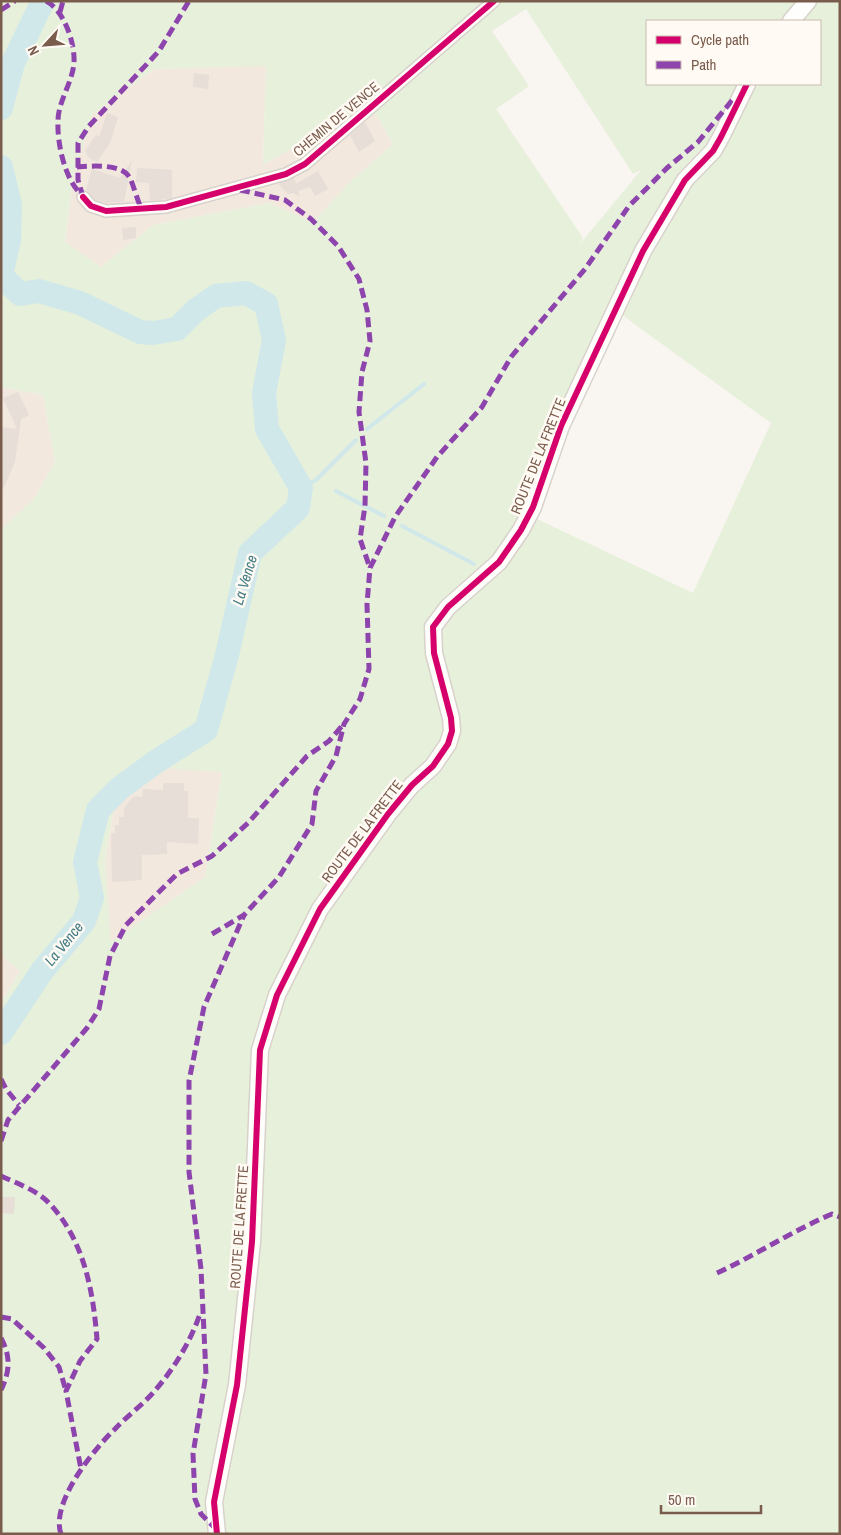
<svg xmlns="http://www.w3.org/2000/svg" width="841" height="1535" viewBox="0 0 841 1535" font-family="'Archivo Narrow',sans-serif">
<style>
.residential{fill:#f2e8de}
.green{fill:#e7f0db;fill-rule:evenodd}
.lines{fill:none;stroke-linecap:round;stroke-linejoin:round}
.stream{stroke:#d0e8ea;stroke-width:4}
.river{stroke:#d0e8ea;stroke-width:24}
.building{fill:#e6ded7}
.street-casing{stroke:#d7d1cb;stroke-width:14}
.secondary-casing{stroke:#d9d2cb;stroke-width:19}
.street{stroke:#fefefd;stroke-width:11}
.secondary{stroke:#fefefd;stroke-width:16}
.quiet{stroke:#8e44ad;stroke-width:5;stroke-dasharray:10 5;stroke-linecap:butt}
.cycleway-casing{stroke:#fffaf3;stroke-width:9}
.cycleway{stroke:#d6006c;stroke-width:6}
.labels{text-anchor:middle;stroke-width:5;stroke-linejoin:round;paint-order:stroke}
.street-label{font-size:14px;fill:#7a5c4d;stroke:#fffaf3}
.water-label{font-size:15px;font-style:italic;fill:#437c86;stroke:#fffaf3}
</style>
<rect width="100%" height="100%" fill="#f9f5f0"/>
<g class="residential">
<polygon points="266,65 263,165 327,128 376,114 393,144 350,182 313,222 269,203 153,225 101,267 65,243 73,177 93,114 154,69"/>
<polygon points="1,387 43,395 55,462 34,499 1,529"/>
<polygon points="158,768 222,771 205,877 110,943 105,859 116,798"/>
<polygon points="1,955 20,971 1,1003"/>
</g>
<path class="green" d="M1,1H840V1534H1V1003L20,971L1,955V529L34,499L55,462L43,395L1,387ZM526,9L633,174L641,170L579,245L583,238L496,109L529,86L492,31ZM647,21H820V84H647ZM266,66L263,165L327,128L376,114L393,144L350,182L313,222L269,203L153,225L101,267L65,242L73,177L93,114L154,69ZM674,199L622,315L771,423L693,593L535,518L611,306ZM158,768L222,772L205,877L111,942L105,859L116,798Z"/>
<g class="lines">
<g class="stream">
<polyline points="367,429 424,384"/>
<polyline points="301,488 316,480 356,440"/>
<polyline points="336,491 384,516"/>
<polyline points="402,526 474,564"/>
</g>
<g class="river">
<polyline points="1,108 13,63 43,1"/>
<polyline points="1,167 10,205 9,240 1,275"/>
<polyline points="1,276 20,294 39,291 80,303 140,332 153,333 177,329 196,310 216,296 246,293 266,304 274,340 264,393 267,429 301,488 298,508 250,553 227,655 206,730 157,761 120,788 98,810 85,862 92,898 84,921 42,971 1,1033"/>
</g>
</g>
<g class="building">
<polygon points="194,73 209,75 208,89 193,87"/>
<polygon points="107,113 118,117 110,143 97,162 89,158 85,151 96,135 99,137"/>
<polygon points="365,122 375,141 359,152 350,135"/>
<polygon points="132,160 124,202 107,203 96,200 86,190 92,169 120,178"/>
<polygon points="137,168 172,170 172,198 150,201 149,183 136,182"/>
<polygon points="318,171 328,189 315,196 310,187 298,191 300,196 292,193 288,194 278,184 294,178 296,184"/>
<polygon points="136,227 136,238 123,240 122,228"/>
<polygon points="18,392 29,415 21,419 15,462 1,494 1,427 17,429 3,398"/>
<polygon points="163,783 184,783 184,791 188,791 188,818 199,818 198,844 167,842 167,854 142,855 142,880 112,882 111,833 115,833 115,825 119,825 119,817 124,817 124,808 134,796 142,797 143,789 163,790"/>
<polygon points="1,1197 15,1197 14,1214 1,1213"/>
</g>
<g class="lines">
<defs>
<polyline id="street" points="83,197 91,206 106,211 166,207 286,174 305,164 494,1"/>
<g id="secondary">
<polyline points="791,21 808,1"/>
<polyline points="217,1534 214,1502 237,1385 252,1242 260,1050 277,995 320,909 388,814 412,785 433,766 448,744 452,731 451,718 434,653 433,627 448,607 499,562 521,530 533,507 561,426 643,251 685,180 713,151 721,137 747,84"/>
</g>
</defs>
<use href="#street" class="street-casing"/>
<use href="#secondary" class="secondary-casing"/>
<use href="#street" class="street"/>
<use href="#secondary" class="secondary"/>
<g class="quiet">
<path d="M46,1C64,10 75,43 74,62C73,82 58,101 58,121C57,142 64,175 78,191"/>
<polyline points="1,10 15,1"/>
<polyline points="60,12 63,1"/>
<path d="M77,167C91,166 122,163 130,178C134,187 137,199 141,208"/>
<polyline points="240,190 285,200 311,219 338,246 359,279 367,310 370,341 362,372 359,412 366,463 365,506 360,539 370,568"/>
<polyline points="83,197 78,180 78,143 89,126 159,51 189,1"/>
<polyline points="212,934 244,915 279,877 312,824 316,791 336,756 344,724 360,699 369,669 367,604 370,568 395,517 437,457 482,407 511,357 585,269 629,206 667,168 698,142 734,98"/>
<polyline points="1,1079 6,1089 19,1105"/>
<polyline points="1,1141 8,1120 87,1028 99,1009 110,956 126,925 177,874 212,856 248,823 307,756 329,741 342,726"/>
<path d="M1,1176C16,1183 37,1190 49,1203C84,1240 93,1290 97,1339L80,1361L66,1391L81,1469"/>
<path d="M717,1273C756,1255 792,1231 832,1214L840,1217"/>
<polyline points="1,1317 12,1319 44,1348 59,1367 66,1391"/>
<path d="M1,1338C11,1357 10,1371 1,1390"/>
<polyline points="217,1530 201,1514 195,1499 193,1454 206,1374 201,1269 189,1172 189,1081 204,1007 244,915"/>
<path d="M61,1534C50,1503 94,1449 115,1429C126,1417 140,1407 151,1395C172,1372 190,1343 200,1314"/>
</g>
<defs>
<g id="cycleway">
<polyline points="83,197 91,206 106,211 166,207 286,174 305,164 494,1"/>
<polyline points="217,1534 214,1502 237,1385 252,1242 260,1050 277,995 320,909 388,814 412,785 433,766 448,744 452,731 451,718 434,653 433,627 448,607 499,562 521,530 533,507 561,426 643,251 685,180 713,151 721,137 747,84"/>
</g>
</defs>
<use href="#cycleway" class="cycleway-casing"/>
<use href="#cycleway" class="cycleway"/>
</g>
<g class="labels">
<g class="street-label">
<text transform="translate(336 119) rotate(-40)" y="5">CHEMIN DE VENCE</text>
<text transform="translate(538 456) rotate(-68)" y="5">ROUTE DE LA FRETTE</text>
<text transform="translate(362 831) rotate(-53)" y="5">ROUTE DE LA FRETTE</text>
<text transform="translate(239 1227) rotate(-86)" y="5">ROUTE DE LA FRETTE</text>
</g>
<g class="water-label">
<text transform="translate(245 580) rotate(-73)" y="5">La Vence</text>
<text transform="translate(64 944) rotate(-51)" y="5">La Vence</text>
</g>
</g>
<rect width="841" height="1535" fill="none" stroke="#7a5c4d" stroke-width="5"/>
<rect x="646" y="20" width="175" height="65" fill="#fffaf3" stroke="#cabbb1"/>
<rect x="656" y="36" width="25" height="8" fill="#d6006c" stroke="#cabbb1"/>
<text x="691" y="45" font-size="15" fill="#7a5c4d">Cycle path</text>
<rect x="656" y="61" width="25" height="8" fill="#8e44ad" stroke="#cabbb1"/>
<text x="691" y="70" font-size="15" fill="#7a5c4d">Path</text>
<g transform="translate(45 45) rotate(244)" stroke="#fffaf3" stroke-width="4" paint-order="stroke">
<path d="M0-4L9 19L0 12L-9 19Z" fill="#7a5c4d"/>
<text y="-8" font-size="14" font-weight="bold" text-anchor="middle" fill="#7a5c4d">N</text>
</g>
<path d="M661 1505v8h100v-8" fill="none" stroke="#7a5c4d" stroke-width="2.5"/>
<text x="668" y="1505" font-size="15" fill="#7a5c4d" stroke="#fffaf3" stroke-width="4" paint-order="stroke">50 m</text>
</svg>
